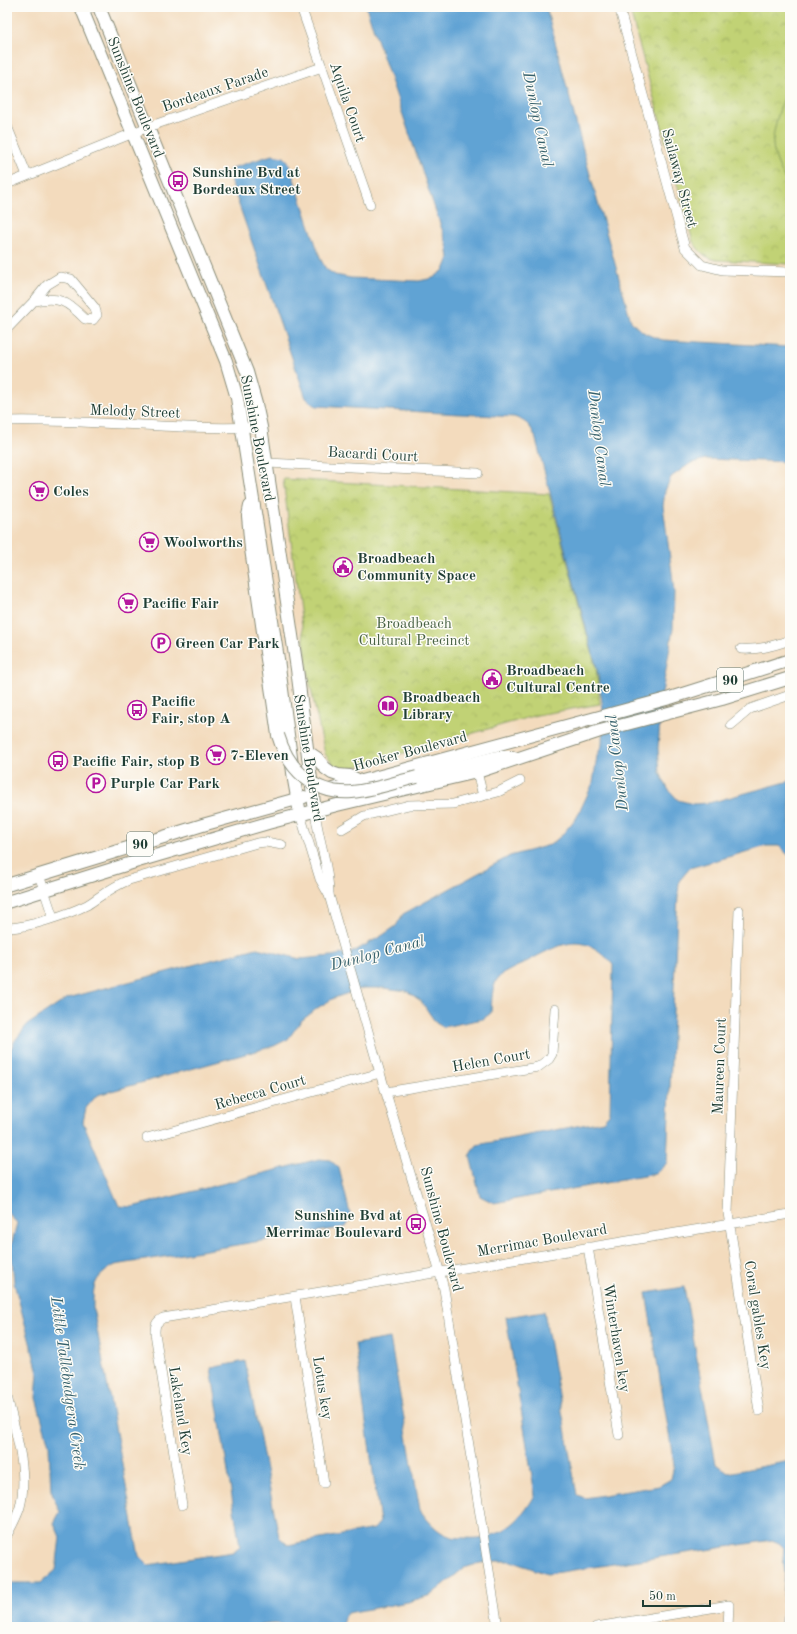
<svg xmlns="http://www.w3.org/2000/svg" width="797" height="1634" viewBox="0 0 797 1634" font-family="'Old Standard TT',serif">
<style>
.park{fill:url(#park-crowns);stroke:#708854}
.garden{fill:#c1d275;stroke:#708854}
.water{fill:#60a3d4;stroke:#407084}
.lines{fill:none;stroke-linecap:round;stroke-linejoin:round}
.minor-casing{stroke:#898c78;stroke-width:10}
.major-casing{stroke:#898c78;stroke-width:14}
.minor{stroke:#fff;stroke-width:9}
.major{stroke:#fff;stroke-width:12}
.major-bridge-casing{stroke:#898c78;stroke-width:14;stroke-linecap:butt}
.major-bridge{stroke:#fff;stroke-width:12}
.labels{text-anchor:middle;stroke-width:3;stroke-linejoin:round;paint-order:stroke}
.shield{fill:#fdfcf7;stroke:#62766e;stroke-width:1}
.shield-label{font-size:14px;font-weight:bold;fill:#1f3d34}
.street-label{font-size:15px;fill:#1f3d34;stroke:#fdfcf7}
.poi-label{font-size:15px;font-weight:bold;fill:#1f3d34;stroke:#fdfcf7;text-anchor:start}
.park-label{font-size:15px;fill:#486244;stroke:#fdfcf7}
.water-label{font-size:16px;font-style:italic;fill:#36616c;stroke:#fdfcf7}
</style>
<defs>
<pattern id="park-crowns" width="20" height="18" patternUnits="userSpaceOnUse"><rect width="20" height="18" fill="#c1d275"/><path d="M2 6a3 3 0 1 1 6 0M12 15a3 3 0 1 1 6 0" fill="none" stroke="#a5b566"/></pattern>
</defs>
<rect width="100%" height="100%" fill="#fdfcf7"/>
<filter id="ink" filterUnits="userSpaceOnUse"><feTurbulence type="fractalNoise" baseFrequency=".025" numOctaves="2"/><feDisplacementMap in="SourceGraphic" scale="8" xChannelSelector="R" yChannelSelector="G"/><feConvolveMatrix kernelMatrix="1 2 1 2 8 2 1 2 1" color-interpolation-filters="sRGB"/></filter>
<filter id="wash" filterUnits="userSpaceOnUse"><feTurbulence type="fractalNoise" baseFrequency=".012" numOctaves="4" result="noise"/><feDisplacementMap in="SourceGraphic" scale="16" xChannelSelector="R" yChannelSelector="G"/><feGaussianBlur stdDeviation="0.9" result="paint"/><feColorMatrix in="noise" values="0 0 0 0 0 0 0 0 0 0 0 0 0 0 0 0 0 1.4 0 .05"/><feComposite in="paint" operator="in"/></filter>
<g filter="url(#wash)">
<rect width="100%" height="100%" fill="#f3dbbd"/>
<g class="park">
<path d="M629,7H790V264L717,260C705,258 700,252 693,242Z"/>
<polygon points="283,479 549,494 596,668 600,704 537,715 344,770 336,768 325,754 309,680"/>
</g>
<path class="garden" d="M790,87V188C783,177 774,158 773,145C772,131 782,98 790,87Z"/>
<path class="water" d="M366,7H546L584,153L631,321C640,332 649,336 663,340L790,347V462L706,459L691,463L671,477L665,491L663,506L672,573L674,593L673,629L662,693L658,748L660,773L668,789L678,800L693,804L709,803L790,781V857L779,846H766L690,868L679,881L677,912L667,1163L655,1174L494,1203L480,1196L470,1156L477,1145L603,1121L610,1113L613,965C584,929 560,944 526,962C519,966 504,972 499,977C491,985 492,1002 491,1013L483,1019L443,1027L436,1023L421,1001L407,991L384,988H363L334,998L319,1007L301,1021L288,1039L274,1046L97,1095L86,1108L83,1122L119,1206L132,1207L319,1159L330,1160L339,1168L351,1218L346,1227L115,1265C94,1278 93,1283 93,1308L139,1556L148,1565L233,1552L240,1546L211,1368L245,1361L279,1537L288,1545L374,1529L380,1522L355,1344L390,1338L420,1510C428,1521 437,1532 449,1536C454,1538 460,1538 465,1538C498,1541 520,1523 535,1495L506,1317L544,1311L577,1495L585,1498L659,1486L671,1479L674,1465L646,1293L684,1287L716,1464L728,1473L790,1461V1627H781L785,1573L783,1559L784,1548L779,1543L772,1540L547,1574L511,1561H496L480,1563L464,1568L431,1595L408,1602L347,1613L344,1617L341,1627H289C277,1621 263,1625 251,1627H7V1580L9,1583H41L56,1570L60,1537L54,1523L60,1512L51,1491L49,1445L36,1398L38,1372L14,1283L11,1246L17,1223L7,1212V1057L14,1042L27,1025L68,998L257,948L300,959L332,956L355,951L383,935L396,926L403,914L510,856L550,845L561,836L577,817L593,783L597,756L602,745L603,708L597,669L535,436C530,425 526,421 514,417L316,406L306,398L230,179L229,170L235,167L272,155L284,157L288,161L321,260L326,269L335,275L351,278L419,281L433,278L444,270L449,258L447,244Z"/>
</g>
<g filter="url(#ink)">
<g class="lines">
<defs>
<g id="minor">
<polyline points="301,7 370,205"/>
<polyline points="619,7 685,248 702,265 722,270 790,272"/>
<polyline points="83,11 92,7"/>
<polyline points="7,126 27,175"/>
<polyline points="7,184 148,127 322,67"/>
<path d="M7,329L34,301L47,285L60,277L71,279L95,308L97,315L93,320L85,319C67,301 59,296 34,301"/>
<path d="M7,421C92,419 176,431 261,427"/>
<polyline points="267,463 478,473"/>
<path d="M741,649C759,650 773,646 790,640"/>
<polyline points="731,725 750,709 790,695"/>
<polyline points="477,772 483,796"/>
<path d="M315,811C318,839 329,865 329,894"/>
<polyline points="300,814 320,879 329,895 380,1073 436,1259 444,1289 498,1627"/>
<polyline points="342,829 364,816 409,805 453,804 498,792 520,781"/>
<polyline points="39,875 53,917"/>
<polyline points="739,910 728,1213 759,1411"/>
<path d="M7,928C27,928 69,914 87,905C101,896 113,886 129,880L257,843L266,842L282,845"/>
<polyline points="386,1092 538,1067 549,1059 552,1054 555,1009"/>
<polyline points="147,1138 380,1073"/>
<polyline points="588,1247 619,1435"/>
<polyline points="295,1297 324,1483"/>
<path d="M7,1396C15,1431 29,1471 20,1507C17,1517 12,1526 7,1535"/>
<path d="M182,1505L155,1333C155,1325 156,1322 163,1318L790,1214"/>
<polyline points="596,1627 729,1605 728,1627"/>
</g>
<g id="major">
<polyline points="81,7 226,361 237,398 278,659 294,780 300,814"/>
<polyline points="99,7 247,372 256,404 261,427 297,669 315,811"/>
<polyline points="250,506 248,516 251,549 278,735"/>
<polyline points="308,752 317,758 325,768 332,773 338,775 350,776 360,781"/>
<polyline points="417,777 497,757 512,757"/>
<polyline points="329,790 670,698 790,660"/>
<polyline points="7,885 206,824 304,797"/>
<polyline points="7,902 138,861 268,823 337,805 477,772 600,731 722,699 790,678"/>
</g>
</defs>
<use href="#minor" class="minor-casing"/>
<use href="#major" class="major-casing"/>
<use href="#minor" class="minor"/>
<use href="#major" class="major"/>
<defs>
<path id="major-bridge" d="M278,735C288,769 314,795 352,792C374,790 396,782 417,777"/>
</defs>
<use href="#major-bridge" class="major-bridge-casing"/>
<use href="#major-bridge" class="major-bridge"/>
</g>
</g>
<defs>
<symbol id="bus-ring" viewBox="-11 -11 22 22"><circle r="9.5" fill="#fdfcf7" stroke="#b5179e" stroke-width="1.5"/><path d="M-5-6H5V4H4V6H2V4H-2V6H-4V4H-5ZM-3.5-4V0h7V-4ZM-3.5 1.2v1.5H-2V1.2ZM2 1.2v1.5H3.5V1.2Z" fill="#b5179e"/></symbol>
<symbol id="supermarket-ring" viewBox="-11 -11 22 22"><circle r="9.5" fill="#fdfcf7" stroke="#b5179e" stroke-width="1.5"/><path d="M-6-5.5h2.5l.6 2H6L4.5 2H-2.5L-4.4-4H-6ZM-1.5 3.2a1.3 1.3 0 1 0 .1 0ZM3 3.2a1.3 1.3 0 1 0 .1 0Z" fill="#b5179e"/></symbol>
<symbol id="civic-ring" viewBox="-11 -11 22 22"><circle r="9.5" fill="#fdfcf7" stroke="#b5179e" stroke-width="1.5"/><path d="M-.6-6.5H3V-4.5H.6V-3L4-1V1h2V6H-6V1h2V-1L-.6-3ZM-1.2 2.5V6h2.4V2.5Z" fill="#b5179e"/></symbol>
<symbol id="parking-ring" viewBox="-11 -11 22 22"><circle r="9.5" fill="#fdfcf7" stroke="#b5179e" stroke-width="1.5"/><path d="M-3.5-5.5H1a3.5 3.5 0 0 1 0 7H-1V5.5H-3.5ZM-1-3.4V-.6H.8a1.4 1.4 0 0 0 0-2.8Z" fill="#b5179e"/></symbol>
<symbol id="library-ring" viewBox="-11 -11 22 22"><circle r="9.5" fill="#fdfcf7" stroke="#b5179e" stroke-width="1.5"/><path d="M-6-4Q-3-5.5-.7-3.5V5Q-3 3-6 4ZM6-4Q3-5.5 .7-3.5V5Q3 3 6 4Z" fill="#b5179e"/></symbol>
</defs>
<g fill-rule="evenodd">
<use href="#bus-ring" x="167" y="170" width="22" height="22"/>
<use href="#supermarket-ring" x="28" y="480" width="22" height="22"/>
<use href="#supermarket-ring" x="138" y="531" width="22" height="22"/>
<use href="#civic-ring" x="332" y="556" width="22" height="22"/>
<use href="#supermarket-ring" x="117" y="592" width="22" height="22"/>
<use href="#parking-ring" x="150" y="632" width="22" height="22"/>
<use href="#civic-ring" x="481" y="668" width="22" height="22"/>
<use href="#library-ring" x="377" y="695" width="22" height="22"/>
<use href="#bus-ring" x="126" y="699" width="22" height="22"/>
<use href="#supermarket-ring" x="205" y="744" width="22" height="22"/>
<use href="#bus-ring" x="47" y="750" width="22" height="22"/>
<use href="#parking-ring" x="85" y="772" width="22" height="22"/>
<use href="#bus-ring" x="405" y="1213" width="22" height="22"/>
</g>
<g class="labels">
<g class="shield">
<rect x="717" y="668" width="26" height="24" rx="3"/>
<rect x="127" y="832" width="26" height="24" rx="3"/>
</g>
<g class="shield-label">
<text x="730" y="685">90</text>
<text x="140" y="849">90</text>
</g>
<g class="street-label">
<text transform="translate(215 89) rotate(-19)" y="5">Bordeaux Parade</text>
<text transform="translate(136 97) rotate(68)" y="5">Sunshine Boulevard</text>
<text transform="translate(348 102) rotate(71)" y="5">Aquila Court</text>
<text transform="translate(680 178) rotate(75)" y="5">Sailaway Street</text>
<text transform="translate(135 411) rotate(2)" y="5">Melody Street</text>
<text transform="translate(258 438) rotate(79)" y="5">Sunshine Boulevard</text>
<text transform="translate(373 454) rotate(3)" y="5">Bacardi Court</text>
<text transform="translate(410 751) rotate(-15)" y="5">Hooker Boulevard</text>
<text transform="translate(309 758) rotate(81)" y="5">Sunshine Boulevard</text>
<text transform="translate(491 1060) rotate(-10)" y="5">Helen Court</text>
<text transform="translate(719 1066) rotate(-88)" y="5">Maureen Court</text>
<text transform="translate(260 1092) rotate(-16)" y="5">Rebecca Court</text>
<text transform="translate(442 1229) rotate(75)" y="5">Sunshine Boulevard</text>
<text transform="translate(542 1240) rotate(-10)" y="5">Merrimac Boulevard</text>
<text transform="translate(758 1315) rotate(81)" y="5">Coral gables Key</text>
<text transform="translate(617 1338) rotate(81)" y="5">Winterhaven key</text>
<text transform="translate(323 1388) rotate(81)" y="5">Lotus key</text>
<text transform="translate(181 1411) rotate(81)" y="5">Lakeland Key</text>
</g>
<g class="poi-label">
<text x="192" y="177">Sunshine Bvd at<tspan x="192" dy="17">Bordeaux Street</tspan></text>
<text x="53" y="496">Coles</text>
<text x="163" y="547">Woolworths</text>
<text x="357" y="563">Broadbeach<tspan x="357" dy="17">Community Space</tspan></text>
<text x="142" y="608">Pacific Fair</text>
<text x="175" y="648">Green Car Park</text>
<text x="506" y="675">Broadbeach<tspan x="506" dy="17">Cultural Centre</tspan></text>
<text x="402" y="702">Broadbeach<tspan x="402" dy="17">Library</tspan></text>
<text x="151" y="706">Pacific<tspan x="151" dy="17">Fair, stop A</tspan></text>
<text x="230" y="760">7-Eleven</text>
<text x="72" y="766">Pacific Fair, stop B</text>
<text x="110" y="788">Purple Car Park</text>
<text x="402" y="1220" text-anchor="end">Sunshine Bvd at<tspan x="402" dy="17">Merrimac Boulevard</tspan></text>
</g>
<g class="park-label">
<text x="414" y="628">Broadbeach<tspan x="414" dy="17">Cultural Precinct</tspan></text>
</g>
<g class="water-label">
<text transform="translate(539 119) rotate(78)" y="6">Dunlop Canal</text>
<text transform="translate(600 438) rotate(83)" y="6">Dunlop Canal</text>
<text transform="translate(616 763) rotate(-97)" y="6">Dunlop Canal</text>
<text transform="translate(377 952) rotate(-15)" y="6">Dunlop Canal</text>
<text transform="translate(69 1383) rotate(82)" y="6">Little Tallebudgera Creek</text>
</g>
</g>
<rect width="797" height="1634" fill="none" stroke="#fdfcf7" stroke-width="24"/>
<path d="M643 1600v6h67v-6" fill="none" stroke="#1f3d34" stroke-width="2"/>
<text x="649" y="1600" font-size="12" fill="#1f3d34" stroke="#fdfcf7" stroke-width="3" paint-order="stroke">50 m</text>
</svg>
